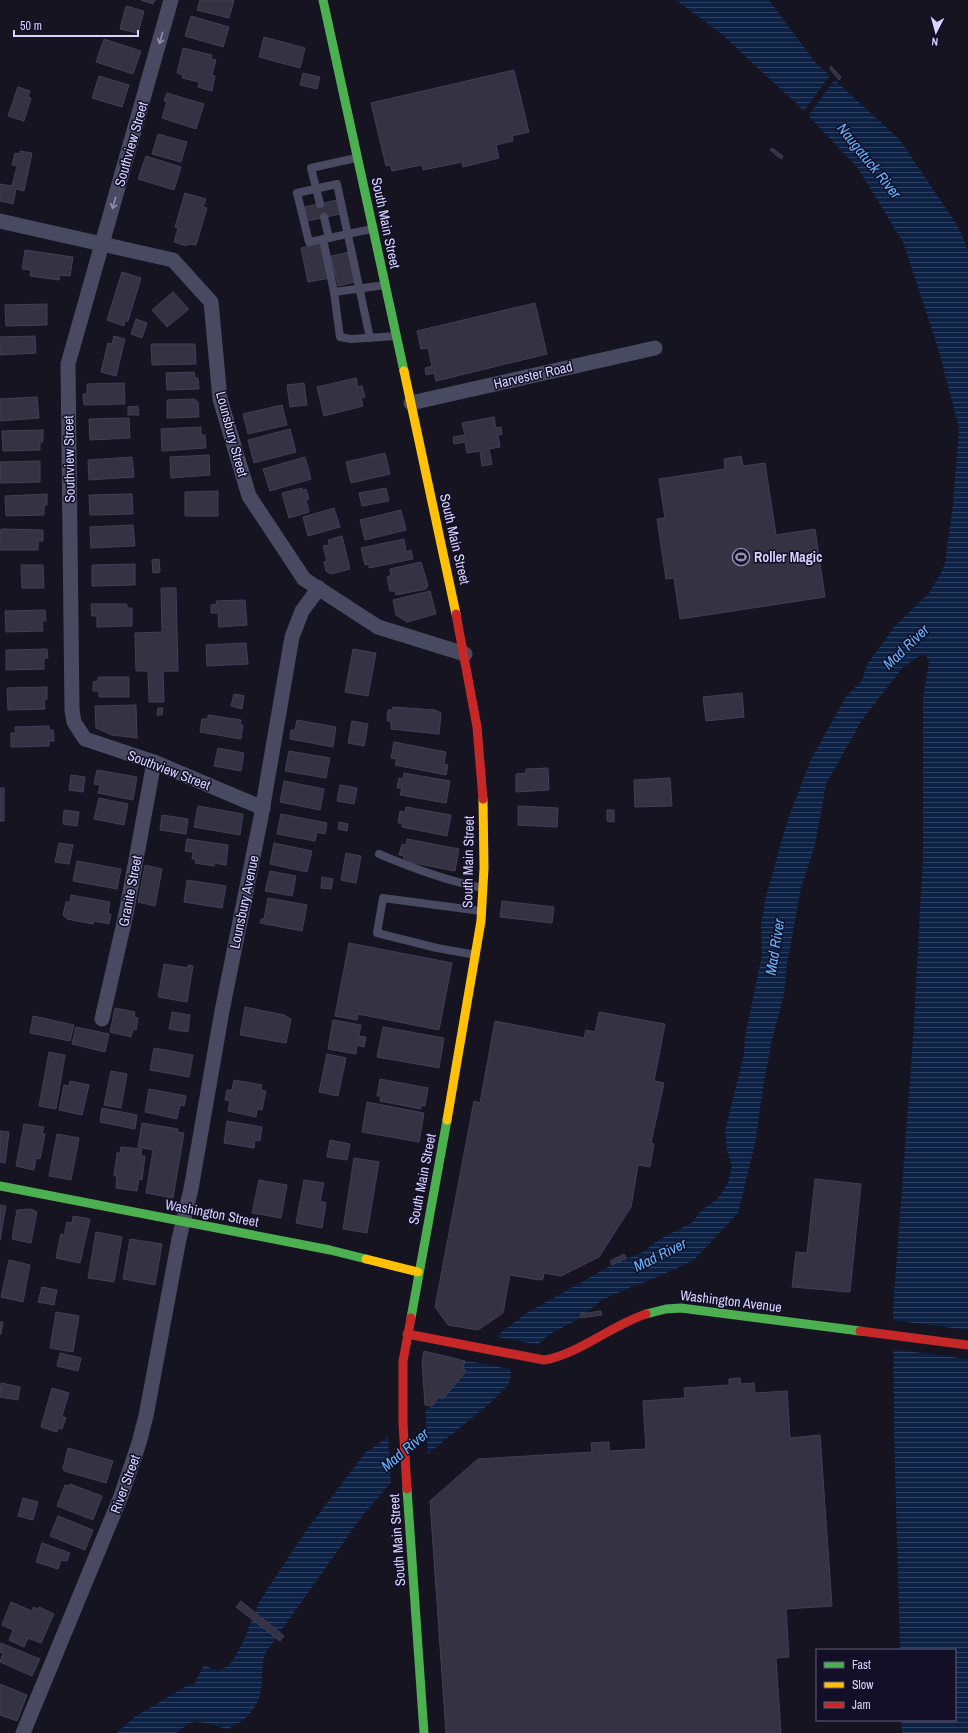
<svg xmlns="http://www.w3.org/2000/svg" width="968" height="1733" viewBox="0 0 968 1733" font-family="'Archivo Narrow',sans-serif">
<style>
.water{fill:url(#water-rules)}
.pier{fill:#161421}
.building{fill:#343243;stroke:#433f54}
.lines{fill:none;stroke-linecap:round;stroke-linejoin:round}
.lane{stroke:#4a4962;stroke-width:8}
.street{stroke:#4a4962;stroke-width:15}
.fast{stroke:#4caf50;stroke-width:9}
.slow{stroke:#ffc107;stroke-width:9}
.jam{stroke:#c62828;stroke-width:9}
.oneway{stroke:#928eb0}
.labels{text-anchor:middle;stroke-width:3;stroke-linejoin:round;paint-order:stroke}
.street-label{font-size:14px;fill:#d9d4ff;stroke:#130f26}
.poi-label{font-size:14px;font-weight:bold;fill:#d9d4ff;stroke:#130f26;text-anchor:start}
.water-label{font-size:15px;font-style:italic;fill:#62b6ff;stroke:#130f26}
</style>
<defs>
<pattern id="water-rules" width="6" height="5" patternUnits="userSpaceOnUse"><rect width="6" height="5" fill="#0d2144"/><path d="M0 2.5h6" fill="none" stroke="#304060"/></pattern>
</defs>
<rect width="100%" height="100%" fill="#161421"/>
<path class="water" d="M676,0H769L815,62L900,140L959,228L968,251V1733H902L901,1720H955V1650H900L894,1433L893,1309L913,1039L923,856V698L929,663L926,656L921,655L903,667L862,720L826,784L815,845L801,888L787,964L784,995L772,1039L763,1088L755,1144L738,1213L694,1260L655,1278L631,1287L602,1300L577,1320L550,1334L512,1367L509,1384L488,1405L388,1486L363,1515L266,1652C261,1664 263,1677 261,1690C258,1708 244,1723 227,1729L206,1723L194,1722L187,1725L176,1733H117L136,1716L190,1684L191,1686L196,1682V1680L204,1665L218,1671L226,1667L233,1660L243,1642L259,1602L305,1532L365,1453L432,1406L439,1397L443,1399L466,1372L463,1368L464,1361L525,1314L612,1265L643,1252L658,1240L693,1222L700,1212L719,1197L728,1183L732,1166L727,1151L725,1131L744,1054L745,1037L762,955L761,925L766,896L787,822L811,759L847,695L862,681L867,665L894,627L929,593L942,571L945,563L953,505L959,427L937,345L903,242L857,167L797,104L719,32Z"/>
<g class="pier">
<polygon points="831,74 836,78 807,117 803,112"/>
<polygon points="891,1320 968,1330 968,1359 891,1349"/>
<polygon points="493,1336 539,1345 516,1366 514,1370 463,1360"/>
<polygon points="425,1408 428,1456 391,1486 388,1435"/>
</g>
<g class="building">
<polygon points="141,0 155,0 153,4"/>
<polygon points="200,0 234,0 229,18 197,10"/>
<polygon points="126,6 144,11 138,33 120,29"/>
<polygon points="191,16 229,27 223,47 185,36"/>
<polygon points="264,37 305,48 300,68 259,57"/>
<polygon points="104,39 141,51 133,74 96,62"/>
<polygon points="183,48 212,55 211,59 216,60 212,75 215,76 212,91 198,87 199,82 182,78 183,75 177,73"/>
<polygon points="831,66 841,77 839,80 830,69"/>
<polygon points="514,70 529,132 512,136 513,141 496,145 499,158 463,167 462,162 423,170 422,165 392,171 390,165 386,166 371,103"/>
<polygon points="303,73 320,77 317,89 300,85"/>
<polygon points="99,76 129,85 122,107 92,98"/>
<polygon points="18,87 30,91 28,97 31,98 24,121 8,116"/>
<polygon points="167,93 204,104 196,129 162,118 167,102 164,101"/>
<polygon points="158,134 187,142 181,162 152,154"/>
<polygon points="772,148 783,156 781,159 770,150"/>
<polygon points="20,151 32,153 24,191 16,189 13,204 0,201 0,184 12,186 17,166 12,165 15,153 20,154"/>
<polygon points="146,156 181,167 174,190 138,179"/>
<polygon points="185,193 206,199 203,207 207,208 196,245 189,244 186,246 174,242 178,228 175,227"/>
<polygon points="338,200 340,214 307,221 304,207"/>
<polygon points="322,243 330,278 308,282 301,248"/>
<polygon points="25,250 73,257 70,276 60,275 59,280 30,276 31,270 22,269"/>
<polygon points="349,252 355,282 338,286 331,256"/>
<polygon points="122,272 141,278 128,321 125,321 124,326 107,320"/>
<polygon points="173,292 189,309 167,327 152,310"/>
<polygon points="535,303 547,354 436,381 434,373 426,375 425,368 432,366 428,348 421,349 417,331"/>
<polygon points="47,304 47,325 6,326 5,305"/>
<polygon points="136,319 147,323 142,338 131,334"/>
<polygon points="35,336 36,353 0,355 0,337"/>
<polygon points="114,336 125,339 116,376 101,372 108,343 112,344"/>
<polygon points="151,344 195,344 196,364 152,365"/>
<polygon points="194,372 195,378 198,378 199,389 167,390 166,373"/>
<polygon points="356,378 358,387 362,386 365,397 361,398 363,406 324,416 317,387"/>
<polygon points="124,383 125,404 84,405 83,394 87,394 87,384"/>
<polygon points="304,383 307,405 290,407 287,385"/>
<polygon points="37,397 39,418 0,421 0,399"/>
<polygon points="194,399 198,402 199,417 167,418 167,400"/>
<polygon points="282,405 287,425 248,434 243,414"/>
<polygon points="138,406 139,415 128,415 128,407"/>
<polygon points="494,417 496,428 501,427 502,434 498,435 500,447 489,449 492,464 482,466 480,451 467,453 465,442 454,444 453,437 465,435 462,423"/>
<polygon points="129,418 130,438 90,440 89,419"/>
<polygon points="201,427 201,435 205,435 206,448 162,451 161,429"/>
<polygon points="290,429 296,452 254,463 248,440"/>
<polygon points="43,430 43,442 40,442 40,450 3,451 2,431"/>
<polygon points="385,453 390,474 351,483 346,462"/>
<polygon points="209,455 210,475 171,478 170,457"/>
<polygon points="741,456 743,466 765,463 776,535 815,529 825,597 680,619 674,578 666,579 657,519 665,518 659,479 725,469 724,459"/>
<polygon points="132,457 134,477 89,480 88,460"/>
<polygon points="305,457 311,479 270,491 263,469"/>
<polygon points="40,461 40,482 1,483 0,462"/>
<polygon points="302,488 302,491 306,489 309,499 306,500 309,512 289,518 282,493"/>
<polygon points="386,488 389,501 362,506 359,493"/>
<polygon points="218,491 218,516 185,516 185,492"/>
<polygon points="47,494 47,505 44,505 44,515 6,516 5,496"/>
<polygon points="132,494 133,514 90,515 89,495"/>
<polygon points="334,508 340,527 308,536 303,517"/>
<polygon points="401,510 406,530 365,540 360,520"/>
<polygon points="133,525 135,546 91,548 90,527"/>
<polygon points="2,529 43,530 43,541 38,541 38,550 0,550 0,530"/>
<polygon points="342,536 350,569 331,574 326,571 324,562 327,561 323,546 329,545 328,540"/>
<polygon points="404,539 406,552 411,550 413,559 369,568 369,564 365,565 361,548"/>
<polygon points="159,559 160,572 153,573 152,560"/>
<polygon points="421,562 428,585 426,589 396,595 395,591 390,591 387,577 391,575 390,569"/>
<polygon points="135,564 135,585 92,586 92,565"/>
<polygon points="21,565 43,565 44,588 22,588"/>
<polygon points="161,588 176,588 178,671 163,671 164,702 149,702 148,671 136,671 135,633 162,632"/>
<polygon points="430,591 436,614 407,622 396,615 393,600"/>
<polygon points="245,600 247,625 219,627 218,613 211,613 211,605 217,604 216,601"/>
<polygon points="91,604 127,604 127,608 132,608 132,626 97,627 97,616 92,616"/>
<polygon points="45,610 46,621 42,621 43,631 6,632 5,611"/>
<polygon points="246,643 248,664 207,666 206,645"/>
<polygon points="47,649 48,658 44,658 44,669 6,670 6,650"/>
<polygon points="353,649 376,653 368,696 345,692"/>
<polygon points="98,677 129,677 129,697 99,697 99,691 93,691 93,682 98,681"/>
<polygon points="47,687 47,699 44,700 45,709 8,710 7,688"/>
<polygon points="742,693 744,717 706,721 703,697"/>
<polygon points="234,694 244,696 242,709 231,706"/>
<polygon points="136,705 137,738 112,735 96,728 95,706"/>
<polygon points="393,707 435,710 441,713 439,734 391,729 391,721 387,721 388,710 392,710"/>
<polygon points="158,708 163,708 162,715 157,715"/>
<polygon points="208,715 241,720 240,725 243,725 241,739 200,732 202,719 208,719"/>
<polygon points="297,720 336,727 333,747 290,739 291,730 295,730"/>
<polygon points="352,721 368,724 364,746 348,743"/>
<polygon points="49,726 49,730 53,730 54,741 49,741 49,746 11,747 11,733 16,733 15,727"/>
<polygon points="394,742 446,752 444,764 448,765 446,775 395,765 397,759 391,758"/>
<polygon points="218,748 244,753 241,771 214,766"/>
<polygon points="289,751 330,758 326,778 285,771"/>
<polygon points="548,768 549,790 516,792 516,774 526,773 526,769"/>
<polygon points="97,770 137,777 133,800 98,793 100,785 94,784"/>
<polygon points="404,773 450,781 446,803 400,795 402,788 397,788 399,778 403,779"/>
<polygon points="71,775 85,777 83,792 69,790"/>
<polygon points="670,778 672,806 635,807 634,780"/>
<polygon points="284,781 324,789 320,810 280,802"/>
<polygon points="340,785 357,788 354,804 337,801"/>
<rect x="0" y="788" width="4" height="33"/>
<polygon points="99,798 128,804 124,825 94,819"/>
<polygon points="198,806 243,814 240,835 194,827"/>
<polygon points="518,806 558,808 557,827 518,825"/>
<polygon points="406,807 451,815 447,836 402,827 402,823 398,823 400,811 405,812"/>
<polygon points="64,810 79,812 77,826 63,824"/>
<polygon points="607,810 614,810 614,822 607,821"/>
<polygon points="281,814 327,823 325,834 317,832 315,841 277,834"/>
<polygon points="162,815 188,819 186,834 160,830"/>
<polygon points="339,822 348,824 347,831 338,829"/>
<polygon points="187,839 228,845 226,865 214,863 214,866 195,863 196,859 192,859 193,852 185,851"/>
<polygon points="407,839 459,849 455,871 404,861 404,856 399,855 402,844 406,845"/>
<polygon points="59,843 73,845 69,864 55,862"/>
<polygon points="274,843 312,851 307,872 270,864"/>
<polygon points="346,853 361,856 356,883 341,880"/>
<polygon points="77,861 121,869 117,889 73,881"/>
<polygon points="145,865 162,869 155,906 138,902"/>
<polygon points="270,871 296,876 292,896 265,891"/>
<polygon points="322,877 333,879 331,889 321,888"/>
<polygon points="187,880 226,886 222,908 184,902"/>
<polygon points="71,895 110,902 108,914 111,914 109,924 94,921 93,924 67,919 63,915 66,902 70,902"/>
<polygon points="268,898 307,905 302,931 260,923 261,919 264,919"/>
<polygon points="502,901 554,907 552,923 500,917"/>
<polygon points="349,943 452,963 439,1030 358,1014 357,1020 335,1016"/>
<polygon points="164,964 188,968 188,965 193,966 187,1002 158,997"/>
<polygon points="245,1007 284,1015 291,1019 286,1043 240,1035"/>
<polygon points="115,1008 135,1012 134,1017 138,1018 136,1030 133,1029 131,1037 110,1032"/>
<polygon points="172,1012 190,1015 188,1032 169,1029"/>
<polygon points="599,1012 665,1024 654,1081 664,1083 651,1143 654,1144 650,1167 638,1165 631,1207 599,1257 561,1276 544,1273 543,1279 539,1280 510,1275 503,1313 478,1330 448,1325 435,1307 474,1101 480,1103 495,1021 584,1038 586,1030 595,1032"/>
<polygon points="33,1016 74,1025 70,1041 30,1033"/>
<polygon points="333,1020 361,1025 359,1036 366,1037 364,1047 357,1045 356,1054 328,1049"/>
<polygon points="76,1027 109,1034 105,1052 72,1044"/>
<polygon points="383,1027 444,1038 439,1068 377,1057"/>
<polygon points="154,1048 193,1055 189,1077 150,1070"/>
<polygon points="49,1052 65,1055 56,1109 39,1106"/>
<polygon points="327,1054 346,1058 338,1096 319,1092"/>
<polygon points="111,1071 127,1074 121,1108 104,1105"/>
<polygon points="380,1079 428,1088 425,1106 421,1105 421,1109 380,1101 381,1096 377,1096"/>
<polygon points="234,1080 262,1085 261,1090 266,1091 262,1110 257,1109 256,1117 228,1111 230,1101 225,1100 227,1090 232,1090"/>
<polygon points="70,1081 89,1085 82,1115 59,1110 64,1085 69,1086"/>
<polygon points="149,1089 186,1096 184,1106 180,1105 177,1119 145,1112"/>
<polygon points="367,1102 424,1113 419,1142 362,1132"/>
<polygon points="102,1108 137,1115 135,1129 100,1122"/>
<polygon points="227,1121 262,1127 260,1141 255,1140 254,1148 224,1143"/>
<polygon points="142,1123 178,1129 177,1132 184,1133 173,1198 146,1193 153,1150 138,1147"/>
<polygon points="24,1124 44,1127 42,1133 45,1134 40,1159 36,1158 34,1170 16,1166"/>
<polygon points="0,1131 9,1132 5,1163 0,1162"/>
<polygon points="57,1134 79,1138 71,1180 49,1176"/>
<polygon points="330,1140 350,1144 347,1160 327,1157"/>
<polygon points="121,1147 142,1149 141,1156 145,1156 142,1180 139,1179 137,1191 116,1188 117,1176 114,1176 117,1153 120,1153"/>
<polygon points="354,1158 379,1162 367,1233 343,1229"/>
<polygon points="815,1179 861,1184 850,1292 792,1287 796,1252 807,1253"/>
<polygon points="259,1180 287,1185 281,1218 252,1213"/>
<polygon points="304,1180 324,1183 320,1201 326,1203 322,1228 296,1223"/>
<polygon points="0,1205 6,1206 0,1240"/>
<polygon points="31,1209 37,1212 31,1243 12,1239 17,1210"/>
<polygon points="73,1216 90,1219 80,1263 56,1258 61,1234 64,1235 67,1222 72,1223"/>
<polygon points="96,1232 122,1237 114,1282 88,1278"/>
<polygon points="130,1239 162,1244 155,1285 123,1279"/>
<polygon points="624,1254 627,1258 612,1265 610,1261"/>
<polygon points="9,1260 30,1265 23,1302 1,1297"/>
<polygon points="42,1287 57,1290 54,1305 38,1302"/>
<polygon points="601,1311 602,1315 581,1318 580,1314"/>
<polygon points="56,1312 79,1316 73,1352 50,1348"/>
<polygon points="0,1322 3,1322 1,1334 0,1334"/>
<polygon points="424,1351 465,1361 463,1368 466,1371 443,1399 439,1397 432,1406 425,1405 422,1361"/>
<polygon points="60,1353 81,1358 78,1371 57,1366"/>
<polygon points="740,1378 741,1384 754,1383 755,1393 787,1391 790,1438 820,1435 832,1606 786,1609 789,1657 776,1658 781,1733 446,1733 430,1501 478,1459 592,1452 591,1443 609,1442 609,1451 646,1449 643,1401 685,1398 684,1388 729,1385 729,1379"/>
<polygon points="1,1383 20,1387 18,1400 0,1397"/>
<polygon points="52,1388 69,1393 62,1416 66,1418 62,1429 58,1428 57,1432 41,1427"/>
<polygon points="68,1448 113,1461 106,1483 64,1471 63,1468"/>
<polygon points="70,1484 102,1496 93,1520 57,1506 65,1485 69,1486"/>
<polygon points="23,1498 38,1502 33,1520 18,1516"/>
<polygon points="58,1516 93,1530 85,1550 50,1536"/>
<polygon points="42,1543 70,1553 67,1561 61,1560 58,1569 36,1562"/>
<polygon points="241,1601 284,1636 280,1641 236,1607"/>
<polygon points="11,1602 32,1611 33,1607 38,1609 39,1607 54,1614 41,1643 28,1638 24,1647 9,1640 13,1630 2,1625"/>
<polygon points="1,1643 40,1659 32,1676 0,1662 3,1653 0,1652"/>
<polygon points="0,1684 27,1695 17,1721 0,1715"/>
</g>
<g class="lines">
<g class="lane">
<polyline points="320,204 311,168 356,158"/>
<polyline points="324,217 329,238"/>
<polyline points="323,239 334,292"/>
<polyline points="385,285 334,292 340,337 351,339 396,336"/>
<path d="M370,338L337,184L297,193L309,242C330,238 351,233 373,229"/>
<path d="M379,854C412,868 447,881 483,888"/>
<polyline points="476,955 437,948 377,933 383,898 481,911"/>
</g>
<g class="street">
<polyline points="171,0 68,364 72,710 74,722 85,739 154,762 263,808"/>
<polyline points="0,221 173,260 211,302 220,399 249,496 304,579 378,627 465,654"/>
<polyline points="411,403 655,348"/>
<polyline points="102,1019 126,914 154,762"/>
<polyline points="23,1733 121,1496 139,1443 146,1416 179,1239 191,1189 222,1011 261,817 292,637 302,611 319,588"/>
</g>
<g class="fast">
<polyline points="323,0 404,371"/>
<polyline points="0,1186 330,1250 366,1259"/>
<polyline points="646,1314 666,1309 681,1308 860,1331"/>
<polyline points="411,1318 447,1120"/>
<polyline points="407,1489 424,1733"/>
</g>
<g class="slow">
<polyline points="404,371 456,614"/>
<polyline points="447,1120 481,921 484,868 483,799"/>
<polyline points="366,1259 418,1272"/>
</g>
<g class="jam">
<polyline points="456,614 477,727 483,799"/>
<polyline points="860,1331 968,1345"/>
<path d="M407,1334L544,1360C577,1355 612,1325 646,1314"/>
<polyline points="407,1489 403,1423 403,1361 411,1318"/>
</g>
</g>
<defs><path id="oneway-shaft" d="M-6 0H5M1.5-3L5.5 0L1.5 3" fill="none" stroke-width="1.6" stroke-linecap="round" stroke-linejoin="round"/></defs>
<g class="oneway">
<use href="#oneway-shaft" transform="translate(161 38) rotate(106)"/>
<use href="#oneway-shaft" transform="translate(114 203) rotate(106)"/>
</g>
<defs>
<symbol id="stadium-ring" viewBox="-11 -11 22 22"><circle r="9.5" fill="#130f26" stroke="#9591b1" stroke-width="1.5"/><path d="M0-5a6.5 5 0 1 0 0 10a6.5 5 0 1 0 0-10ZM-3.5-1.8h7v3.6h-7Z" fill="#9591b1"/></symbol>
</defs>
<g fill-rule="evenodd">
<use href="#stadium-ring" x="731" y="547" width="20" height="20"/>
</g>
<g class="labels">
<g class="street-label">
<text transform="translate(131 144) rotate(-74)" y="5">Southview Street</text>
<text transform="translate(386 223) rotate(78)" y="5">South Main Street</text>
<text transform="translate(533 375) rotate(-13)" y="5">Harvester Road</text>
<text transform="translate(232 434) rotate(75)" y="5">Lounsbury Street</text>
<text transform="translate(69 459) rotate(-91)" y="5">Southview Street</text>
<text transform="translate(455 539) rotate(77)" y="5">South Main Street</text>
<text transform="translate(169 770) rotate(21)" y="5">Southview Street</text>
<text transform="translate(468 862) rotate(-89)" y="5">South Main Street</text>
<text transform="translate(130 891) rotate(-79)" y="5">Granite Street</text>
<text transform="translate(244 902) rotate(-78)" y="5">Lounsbury Avenue</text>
<text transform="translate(422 1179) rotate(-79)" y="5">South Main Street</text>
<text transform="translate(212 1213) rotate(11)" y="5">Washington Street</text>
<text transform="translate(731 1301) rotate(7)" y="5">Washington Avenue</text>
<text transform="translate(125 1484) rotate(-70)" y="5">River Street</text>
<text transform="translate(397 1540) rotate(-94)" y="5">South Main Street</text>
</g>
<g class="poi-label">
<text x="754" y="562">Roller Magic</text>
</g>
<g class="water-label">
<text transform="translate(869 161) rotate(51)" y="5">Naugatuck River</text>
<text transform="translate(906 647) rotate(-44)" y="5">Mad River</text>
<text transform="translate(775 947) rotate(-81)" y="5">Mad River</text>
<text transform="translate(660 1255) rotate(-26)" y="5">Mad River</text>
<text transform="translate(405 1450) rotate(-40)" y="5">Mad River</text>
</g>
</g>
<rect x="816" y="1649" width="140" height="72" fill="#130f26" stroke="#625e7d"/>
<rect x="824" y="1662" width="20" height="6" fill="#4caf50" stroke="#625e7d"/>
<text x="852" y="1669" font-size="12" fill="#d9d4ff">Fast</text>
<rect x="824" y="1682" width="20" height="6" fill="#ffc107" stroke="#625e7d"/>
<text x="852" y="1689" font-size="12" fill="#d9d4ff">Slow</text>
<rect x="824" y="1702" width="20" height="6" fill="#c62828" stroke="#625e7d"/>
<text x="852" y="1709" font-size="12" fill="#d9d4ff">Jam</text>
<g transform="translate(936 32) rotate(186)" stroke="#130f26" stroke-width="3" paint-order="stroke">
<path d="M0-3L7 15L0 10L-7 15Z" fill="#d9d4ff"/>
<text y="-6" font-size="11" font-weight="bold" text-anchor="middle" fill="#d9d4ff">N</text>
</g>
<path d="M14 30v6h124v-6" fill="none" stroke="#d9d4ff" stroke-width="2"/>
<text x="20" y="30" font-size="12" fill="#d9d4ff" stroke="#130f26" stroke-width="3" paint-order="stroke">50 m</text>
</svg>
